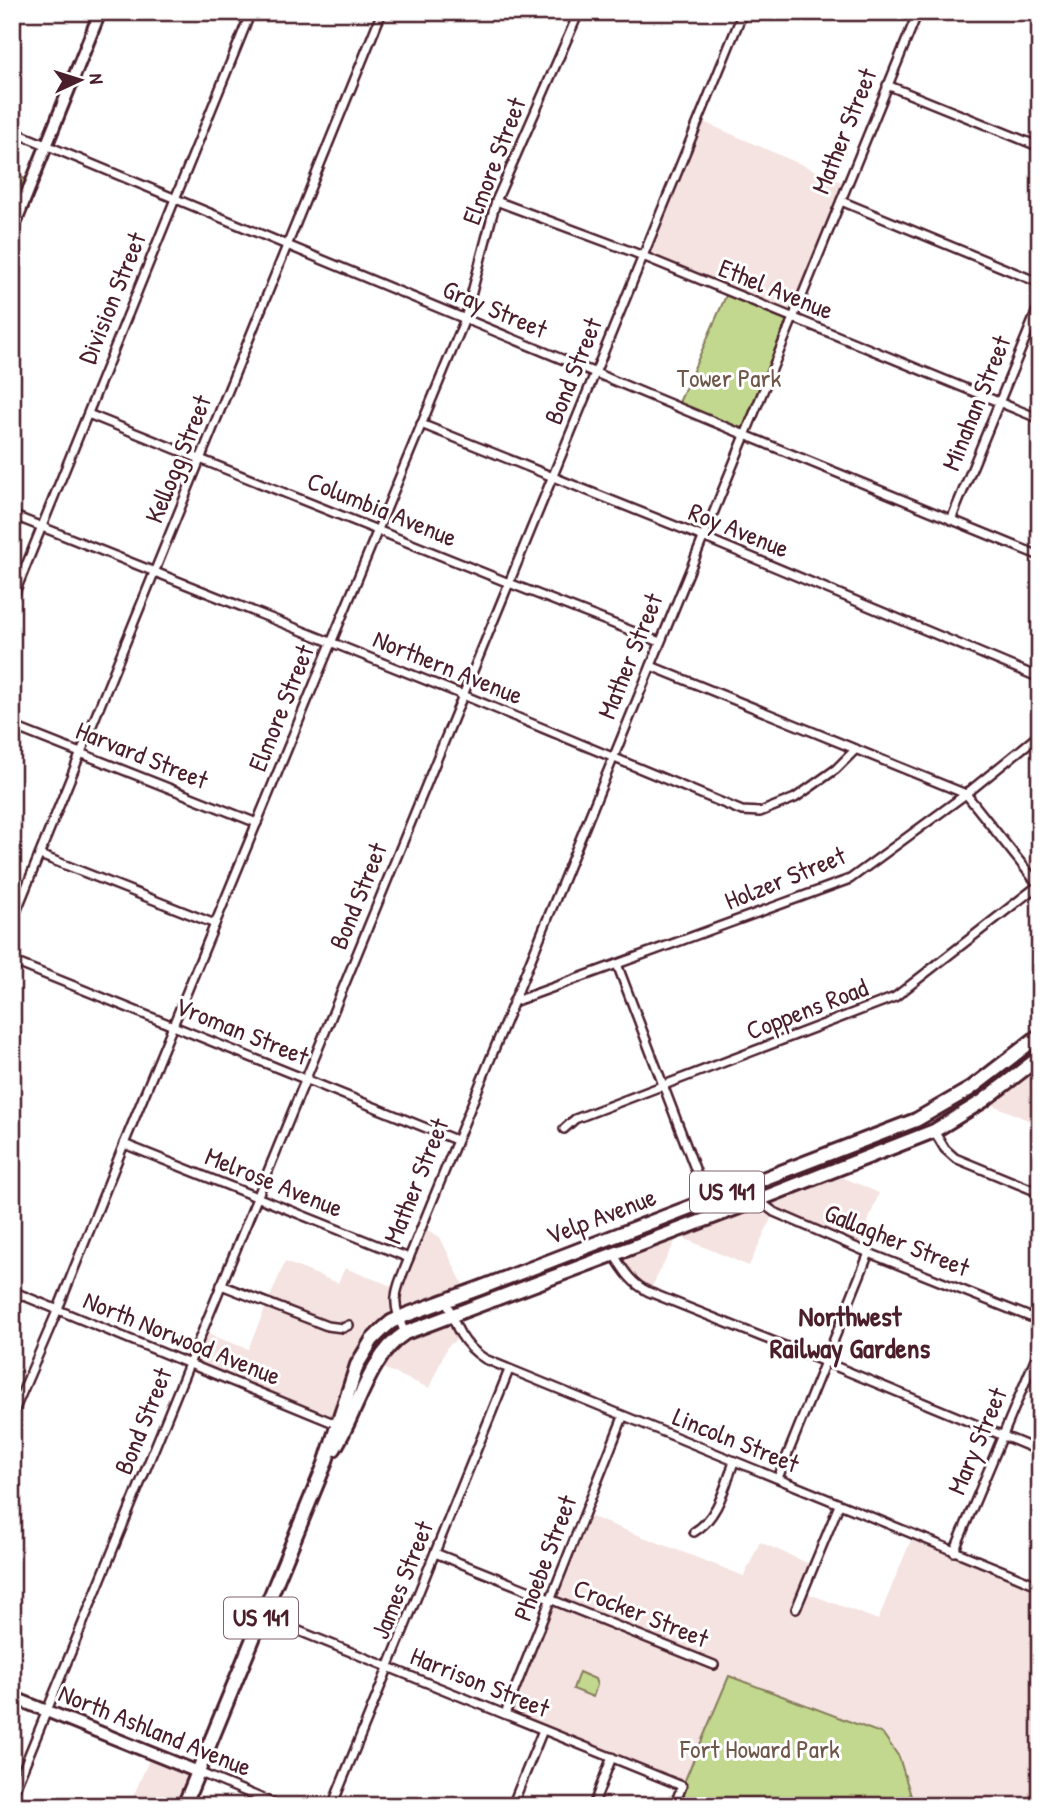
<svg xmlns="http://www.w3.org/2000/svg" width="1052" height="1818" viewBox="0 0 1052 1818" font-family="'Patrick Hand',sans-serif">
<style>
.built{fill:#f4e3e0}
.green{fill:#c1d88e;stroke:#867c5c;stroke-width:2}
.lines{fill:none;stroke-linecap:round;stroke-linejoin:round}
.street-casing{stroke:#4a1f2b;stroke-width:12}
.secondary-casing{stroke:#4a1f2b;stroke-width:16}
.primary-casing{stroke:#4a1f2b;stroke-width:18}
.street{stroke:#fff;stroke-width:7}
.secondary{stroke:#fff;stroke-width:10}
.primary{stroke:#fff;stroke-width:12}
.labels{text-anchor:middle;stroke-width:6;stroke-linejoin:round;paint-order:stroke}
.shield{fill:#fff;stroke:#80626b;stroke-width:2}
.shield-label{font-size:24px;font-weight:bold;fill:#4a1f2b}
.street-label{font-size:26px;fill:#4a1f2b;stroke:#fff}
.park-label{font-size:26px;fill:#6e5649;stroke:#fff}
.neighbourhood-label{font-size:28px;font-weight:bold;fill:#4a1f2b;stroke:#fff}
</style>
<rect width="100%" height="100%" fill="#fff"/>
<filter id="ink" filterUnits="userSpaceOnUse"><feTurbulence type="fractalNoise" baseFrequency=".0143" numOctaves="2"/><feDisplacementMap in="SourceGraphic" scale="14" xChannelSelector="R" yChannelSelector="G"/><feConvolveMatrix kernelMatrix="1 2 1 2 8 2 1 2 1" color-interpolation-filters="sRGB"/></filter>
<g filter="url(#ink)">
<g class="built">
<polygon points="699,120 846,184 792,318 643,256"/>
<polygon points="1040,1057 1040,1125 983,1101"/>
<polygon points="835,1170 842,1177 879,1193 858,1248 774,1212 749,1266 678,1236 649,1292 642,1289 614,1255"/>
<polygon points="422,1227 440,1237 467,1293 406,1315 372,1340 336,1424 190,1364 202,1332 248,1349 285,1262 338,1283 345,1268 397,1288"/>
<polygon points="451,1315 461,1336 447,1347 429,1388 376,1365 388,1348"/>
<polygon points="584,1514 744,1576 760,1542 814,1566 804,1592 878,1620 913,1535 1040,1586 1040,1806 911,1806 911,1796 899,1757 729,1677 682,1786 505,1714"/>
<polygon points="152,1753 198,1772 184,1806 129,1806"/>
</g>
<g class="green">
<polygon points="12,173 32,182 12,224"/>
<polygon points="728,291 792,318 745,435 677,407"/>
<polygon points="579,1672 595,1679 597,1685 593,1697 573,1689"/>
<polygon points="729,1676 883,1734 899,1757 911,1796 911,1806 674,1806"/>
</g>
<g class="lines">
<defs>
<g id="street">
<polyline points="887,85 1040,147"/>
<polyline points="12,131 745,435 1040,556"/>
<polyline points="496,201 633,252 1040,419"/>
<polyline points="841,201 1040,283"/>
<polyline points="88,414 509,583 660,642"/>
<polyline points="421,424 703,537 1040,678"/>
<polyline points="12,515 463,695 742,811 760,812 795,798 836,769 856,749"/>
<polyline points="951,520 1040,303"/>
<polyline points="12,600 251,12"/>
<polyline points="651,666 966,794 1040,887"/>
<polyline points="12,726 257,823"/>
<polyline points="40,855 215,924"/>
<polyline points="12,922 382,12"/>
<polyline points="12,961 456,1140"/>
<polyline points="617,964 713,1216"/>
<polyline points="513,1002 850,879 966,794 1040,734"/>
<polyline points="564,1129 575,1119 895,997 1040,884"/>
<polyline points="934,1131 945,1149 955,1158 1040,1193"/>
<polyline points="124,1144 409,1258"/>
<polyline points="748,1184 758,1200 774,1212 869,1253 1040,1321"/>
<path d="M614,1255C624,1271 632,1284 649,1292L825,1362L1040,1451"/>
<polyline points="221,1285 327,1326 343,1328 349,1325"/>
<polyline points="12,1291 336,1424"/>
<path d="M446,1300C455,1325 461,1344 485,1359L1040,1586"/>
<path d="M405,1333C389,1299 396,1291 409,1258L918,12"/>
<polyline points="12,1416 58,1309 124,1144 465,319 496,201 579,12"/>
<polyline points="778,1478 869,1253"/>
<path d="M694,1532C718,1518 725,1486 734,1462"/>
<polyline points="954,1552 1040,1347"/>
<polyline points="435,1553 714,1665"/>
<polyline points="796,1609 839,1505"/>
<polyline points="262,1616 682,1786 674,1806"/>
<polyline points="505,1714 623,1417"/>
<polyline points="198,1772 280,1806"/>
<polyline points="12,1796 743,12"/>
<polyline points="332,1806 509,1370"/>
<polyline points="512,1806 543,1730"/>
<polyline points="593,1806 612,1757"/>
</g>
<g id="secondary">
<polyline points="12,231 100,12"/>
<polyline points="12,1697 198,1772"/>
</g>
<g id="primary">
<path d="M334,1449C357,1413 369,1356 405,1333L758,1200L934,1131L983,1101L1040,1057"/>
<polyline points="184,1806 325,1464 357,1365 372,1340 384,1328 391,1322 406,1315 480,1288 916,1120 970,1089 1040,1035"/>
</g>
</defs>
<use href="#street" class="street-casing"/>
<use href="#secondary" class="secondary-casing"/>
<use href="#primary" class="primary-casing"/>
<use href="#street" class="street"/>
<use href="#secondary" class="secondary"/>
<use href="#primary" class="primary"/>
</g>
</g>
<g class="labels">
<g class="shield">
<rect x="690" y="1171.5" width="74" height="41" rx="5"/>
<rect x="224" y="1597.5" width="74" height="41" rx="5"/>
</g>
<g class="shield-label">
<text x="727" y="1200">US 141</text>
<text x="261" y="1626">US 141</text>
</g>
<g class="street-label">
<text transform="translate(844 131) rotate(-68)" y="9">Mather Street</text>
<text transform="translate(494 161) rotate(-69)" y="9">Elmore Street</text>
<text transform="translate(776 289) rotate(22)" y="9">Ethel Avenue</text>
<text transform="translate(112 298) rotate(-68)" y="9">Division Street</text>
<text transform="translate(495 309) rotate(23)" y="9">Gray Street</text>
<text transform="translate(573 371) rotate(-68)" y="9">Bond Street</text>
<text transform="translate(976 403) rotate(-68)" y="9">Minahan Street</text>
<text transform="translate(178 459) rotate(-68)" y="9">Kellogg Street</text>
<text transform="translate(382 509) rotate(22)" y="9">Columbia Avenue</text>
<text transform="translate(739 530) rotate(22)" y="9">Roy Avenue</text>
<text transform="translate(630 656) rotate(-68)" y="9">Mather Street</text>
<text transform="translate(448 667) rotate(22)" y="9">Northern Avenue</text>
<text transform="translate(281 708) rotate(-68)" y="9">Elmore Street</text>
<text transform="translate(142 755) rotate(22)" y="9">Harvard Street</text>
<text transform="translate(785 878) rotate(-22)" y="9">Holzer Street</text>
<text transform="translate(358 896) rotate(-68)" y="9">Bond Street</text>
<text transform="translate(807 1009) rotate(-21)" y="9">Coppens Road</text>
<text transform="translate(242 1031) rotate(22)" y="9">Vroman Street</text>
<text transform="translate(416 1181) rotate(-68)" y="9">Mather Street</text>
<text transform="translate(274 1182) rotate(22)" y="9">Melrose Avenue</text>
<text transform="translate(601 1216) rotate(-21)" y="9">Velp Avenue</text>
<text transform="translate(897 1240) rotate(22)" y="9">Gallagher Street</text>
<text transform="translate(182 1338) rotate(22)" y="9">North Norwood Avenue</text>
<text transform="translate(143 1421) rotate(-68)" y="9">Bond Street</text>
<text transform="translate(736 1440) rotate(22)" y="9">Lincoln Street</text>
<text transform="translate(977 1441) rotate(-67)" y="9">Mary Street</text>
<text transform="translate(545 1558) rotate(-69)" y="9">Phoebe Street</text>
<text transform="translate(402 1580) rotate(-68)" y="9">James Street</text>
<text transform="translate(641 1613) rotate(22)" y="9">Crocker Street</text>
<text transform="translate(480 1682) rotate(22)" y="9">Harrison Street</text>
<text transform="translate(155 1730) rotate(22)" y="9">North Ashland Avenue</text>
</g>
<g class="park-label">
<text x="729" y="387">Tower Park</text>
<text x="760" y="1758">Fort Howard Park</text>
</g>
<g class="neighbourhood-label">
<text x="850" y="1326">Northwest<tspan x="850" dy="32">Railway Gardens</tspan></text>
</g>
</g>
<rect width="1052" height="1818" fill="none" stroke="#fff" stroke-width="42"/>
<rect x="21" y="21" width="1010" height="1776" fill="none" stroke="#4a1f2b" stroke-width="2.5" filter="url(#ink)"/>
<g transform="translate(80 80) rotate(86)" stroke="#ffffff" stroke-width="5" paint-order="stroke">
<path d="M0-5L12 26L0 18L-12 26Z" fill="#4a1f2b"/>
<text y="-10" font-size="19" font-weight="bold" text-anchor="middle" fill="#4a1f2b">N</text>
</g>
</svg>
